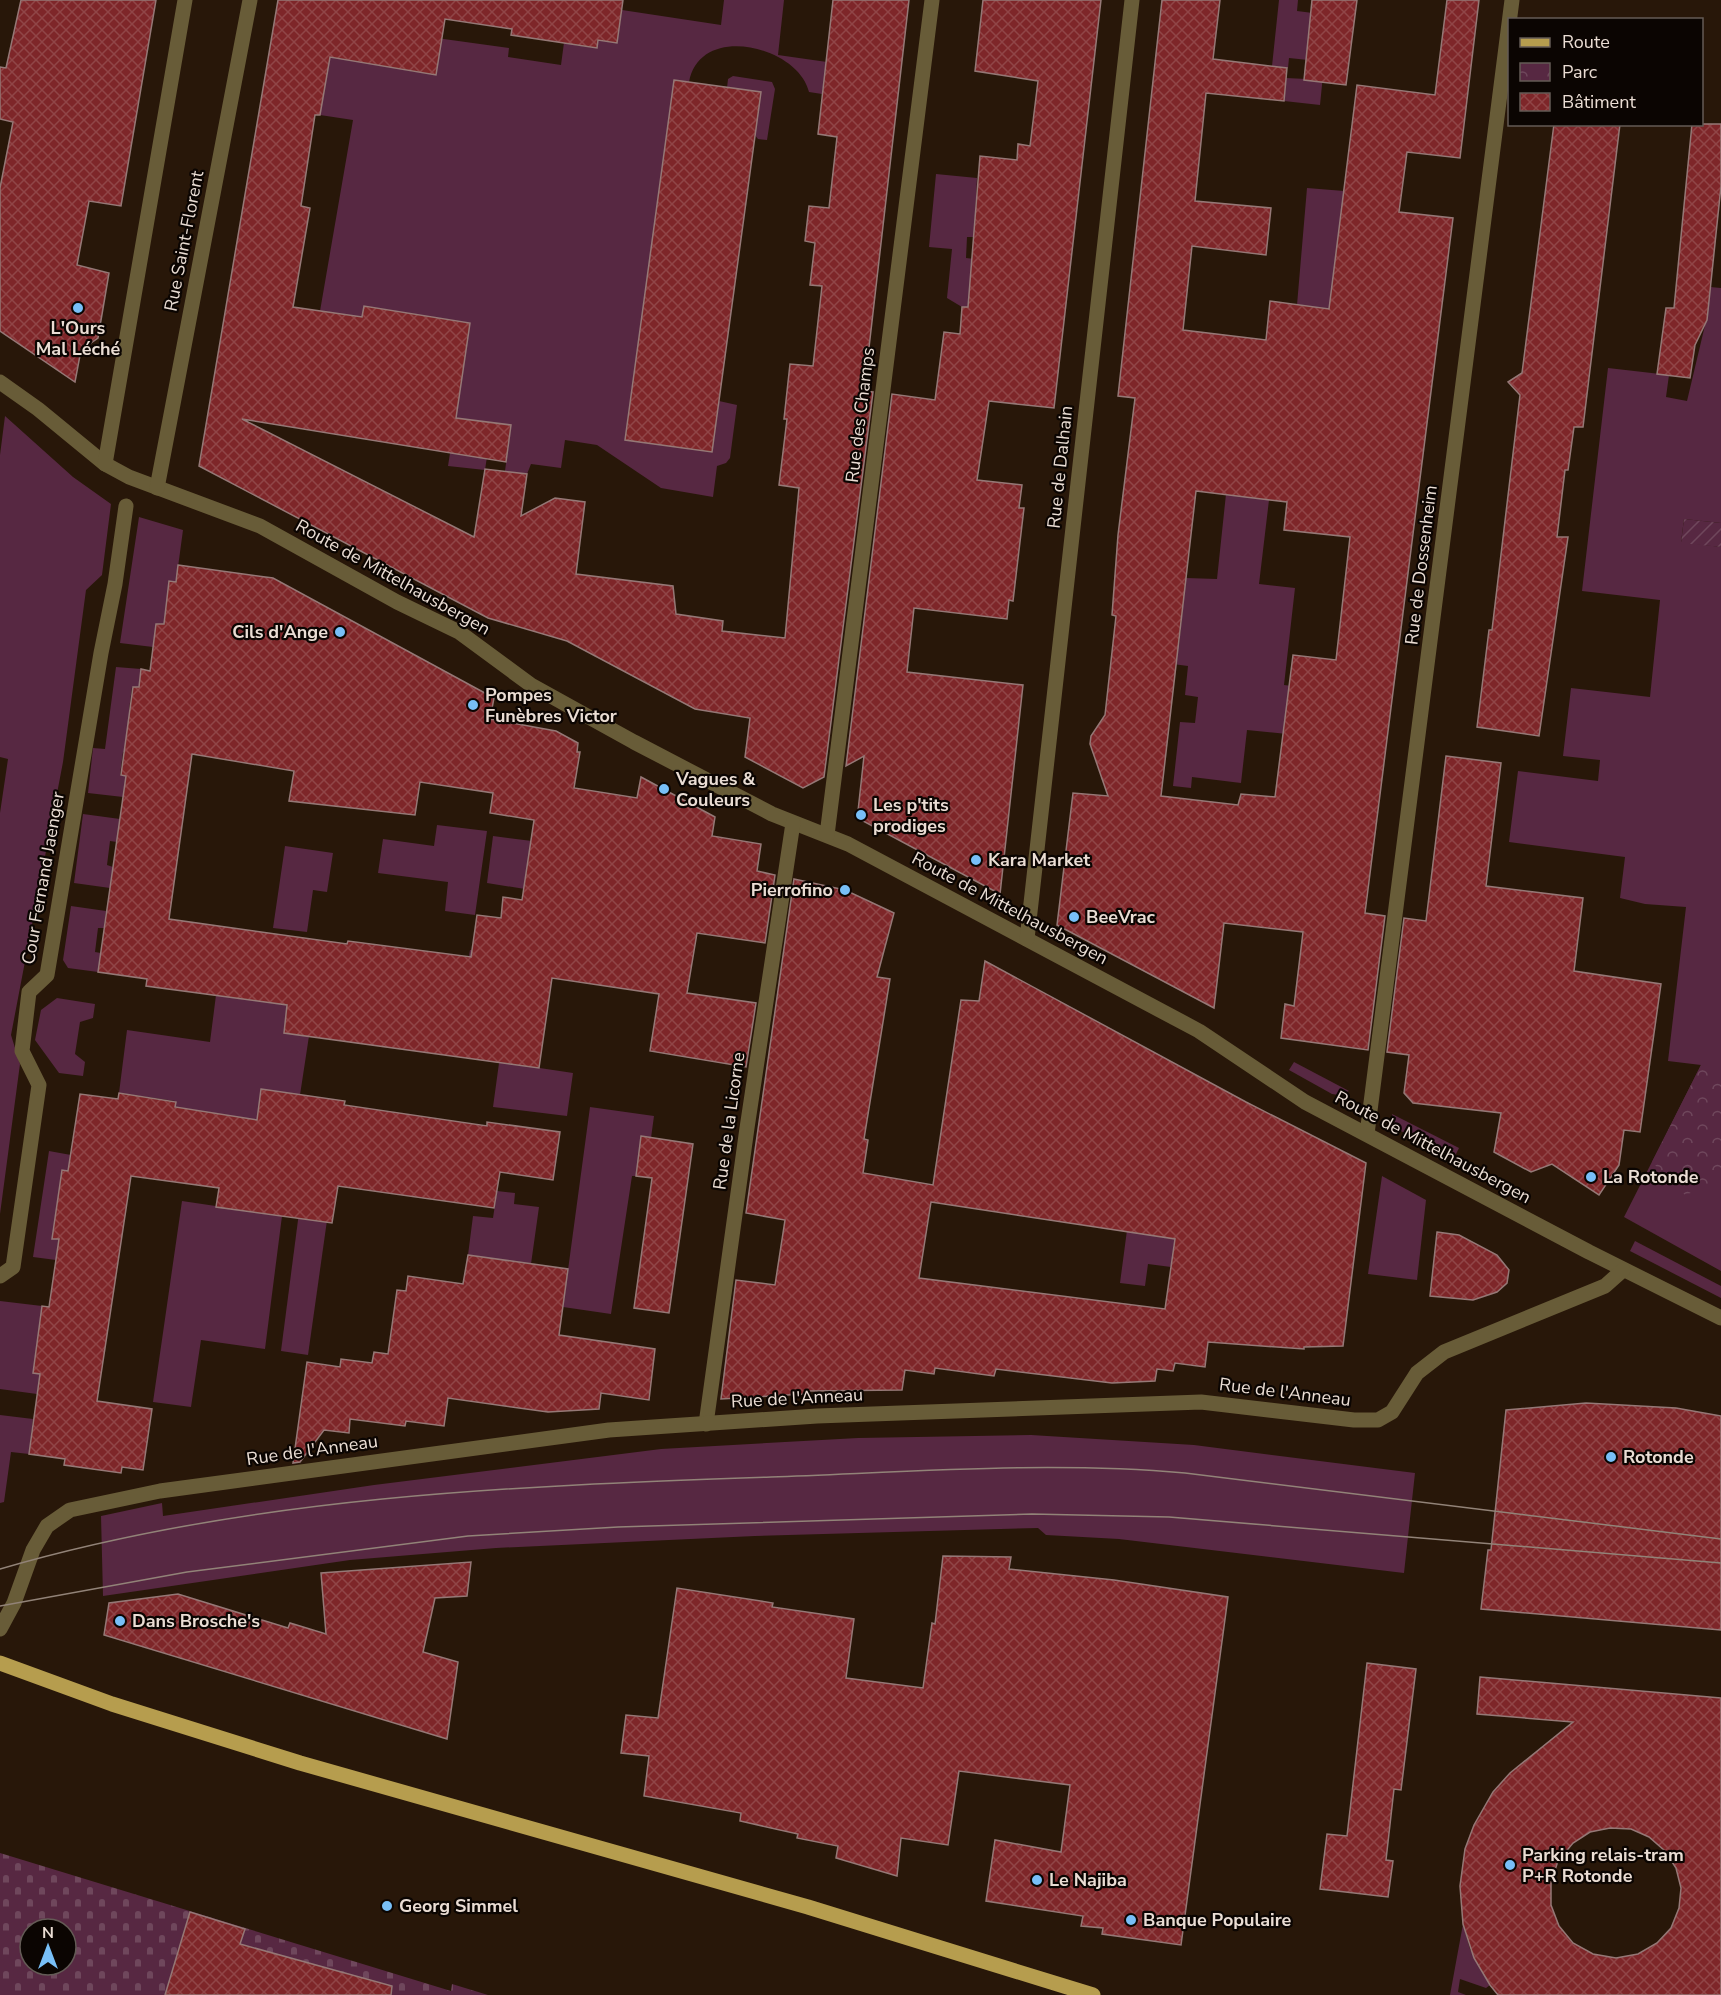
<svg xmlns="http://www.w3.org/2000/svg" width="1721" height="1995" viewBox="0 0 1721 1995" font-family="'Nunito Sans',sans-serif">
<style>
.grass{fill:#572842}
.cemetery{fill:url(#cemetery-stones);fill-rule:evenodd}
.park{fill:url(#park-crowns)}
.garden{fill:url(#garden-furrows)}
.building{fill:url(#building-cross-hatch);stroke:#957876;stroke-width:1.5;fill-rule:evenodd}
.lines{fill:none;stroke-linecap:round;stroke-linejoin:round}
.minor{stroke:#685c38;stroke-width:15}
.major{stroke:#b69d4e;stroke-width:15}
.tram{stroke:#928378;stroke-width:1.5}
.poi-dot{fill:#78bff7;stroke:#0b0502;stroke-width:2}
.labels{text-anchor:middle;stroke-width:4.5;stroke-linejoin:round;paint-order:stroke}
.street-label{font-size:18px;fill:#eaddd4;stroke:#0b0502}
.poi-label{font-size:18px;font-weight:bold;fill:#eaddd4;stroke:#0b0502;text-anchor:start}
</style>
<defs>
<pattern id="cemetery-stones" width="16" height="16" patternUnits="userSpaceOnUse" patternTransform="scale(1.5)"><rect width="16" height="16" fill="#572842"/><path d="M2 7V4a2 2 0 0 1 4 0v3zM10 15v-3a2 2 0 0 1 4 0v3z" fill="#6f475c"/></pattern>
<pattern id="park-crowns" width="20" height="18" patternUnits="userSpaceOnUse" patternTransform="scale(1.5)"><rect width="20" height="18" fill="#572842"/><path d="M2 6a3 3 0 1 1 6 0M12 15a3 3 0 1 1 6 0" fill="none" stroke="#6f475c"/></pattern>
<pattern id="garden-furrows" width="10" height="10" patternUnits="userSpaceOnUse" patternTransform="scale(1.5)"><rect width="10" height="10" fill="#572842"/><path d="M-1 1l2-2M0 10L10 0M9 11l2-2" fill="none" stroke="#6f475c"/></pattern>
<pattern id="building-cross-hatch" width="8" height="8" patternUnits="userSpaceOnUse" patternTransform="scale(1.5)"><rect width="8" height="8" fill="#7e2629"/><path d="M0 0l8 8M0 8l8-8" fill="none" stroke="#904547"/></pattern>
</defs>
<rect width="100%" height="100%" fill="#281709"/>
<g class="grass">
<path d="M724,0H784L778,55L827,62L822,94L809,92C798,46 700,22 689,82L674,80L625,440L712,451L718,409L714,405L719,401L737,405L730,458L726,463L717,466L713,497L661,488L597,445L565,440L561,468L531,464L527,474L505,471L511,426L492,423L485,470L448,466L470,323L364,306L343,435L310,369L353,120L320,115L330,55L416,72L422,36L509,48L508,57L561,65L565,35L575,45L596,48L598,40L617,43L622,10L721,25Z"/>
<polygon points="1279,0 1298,0 1297,11 1329,15 1320,105 1284,101 1286,78 1306,79 1308,60 1289,58 1288,68 1272,66"/>
<polygon points="733,76 772,82 775,89 767,140 758,139 754,134 760,92 727,88 728,79"/>
<polygon points="936,174 977,178 974,237 967,237 966,258 1009,263 986,309 962,307 947,298 952,249 929,247"/>
<polygon points="1307,188 1344,191 1335,264 1395,321 1297,305"/>
<polygon points="1710,287 1721,288 1721,523 1684,519 1681,542 1721,547 1721,1271 1624,1217 1701,1065 1668,1061 1686,907 1645,904 1620,898 1625,857 1509,842 1518,771 1598,781 1600,760 1563,756 1571,688 1650,697 1660,600 1582,591 1608,368 1669,375 1666,397 1687,401 1706,321"/>
<polygon points="5,416 73,477 111,504 102,575 86,590 63,762 11,1035 20,1064 0,1214 0,813 8,759 0,757 0,455"/>
<polygon points="1226,494 1269,500 1259,584 1295,588 1284,685 1301,687 1297,735 1247,730 1241,783 1192,777 1191,788 1173,786 1180,722 1195,723 1198,697 1185,695 1188,666 1165,663 1167,645 1179,645 1186,578 1217,579"/>
<polygon points="139,517 183,530 176,582 169,581 170,625 156,624 153,647 120,643"/>
<polygon points="116,667 141,669 139,687 132,687 129,710 135,711 130,753 123,752 120,775 126,776 123,797 88,793 93,748 105,749"/>
<polygon points="83,814 120,819 117,842 110,841 107,865 113,867 110,888 74,883"/>
<polygon points="437,825 487,831 475,915 445,911 448,882 378,873 383,839 434,846"/>
<polygon points="493,836 532,841 525,889 487,883"/>
<polygon points="285,846 333,853 327,892 313,890 307,932 273,928"/>
<polygon points="71,906 106,911 104,928 98,928 95,952 101,953 98,972 68,968 63,960"/>
<polygon points="470,950 512,955 499,1062 573,1073 567,1116 493,1107 499,1063 451,1055"/>
<polygon points="216,995 287,1005 284,1033 309,1036 300,1095 261,1090 257,1120 175,1107 175,1101 119,1093 127,1030 210,1042"/>
<polygon points="57,998 95,1004 93,1018 80,1022 75,1054 85,1062 83,1076 59,1073 35,1040 41,1010"/>
<polygon points="1294,1062 1349,1091 1339,1095 1332,1094 1289,1070"/>
<polygon points="590,1107 654,1116 651,1138 641,1137 636,1176 632,1176 611,1314 563,1307"/>
<polygon points="1392,1114 1459,1148 1453,1160 1399,1130 1394,1126"/>
<polygon points="49,1151 71,1155 69,1171 62,1171 52,1239 59,1239 56,1260 33,1257"/>
<polygon points="1185,1162 1171,1267 1148,1264 1145,1286 1120,1283 1129,1215"/>
<polygon points="304,1174 332,1185 308,1355 281,1351"/>
<polygon points="1382,1176 1426,1200 1417,1280 1368,1274"/>
<polygon points="497,1191 515,1193 514,1204 539,1207 531,1264 468,1255 473,1216 493,1218"/>
<polygon points="182,1201 282,1216 265,1349 201,1340 191,1407 153,1402"/>
<polygon points="1635,1241 1721,1286 1721,1298 1630,1251"/>
<polygon points="0,1301 42,1306 33,1373 40,1374 37,1394 0,1389"/>
<polygon points="0,1415 33,1419 29,1454 11,1452 4,1502 0,1503"/>
<polygon points="1031,1435 1194,1445 1415,1473 1404,1573 1119,1539 1046,1535 1038,1528 755,1536 496,1548 350,1560 103,1596 101,1516 162,1503 163,1516 374,1485 661,1449 858,1438"/>
<polygon points="1463,1924 1470,1949 1490,1985 1486,1988 1460,1979 1458,1992 1466,1995 1450,1995"/>
</g>
<path class="cemetery" d="M0,1853L451,1991L452,1984L488,1995H0ZM30,1929H66V1965H30Z"/>
<polygon class="park" points="1701,1065 1721,1066 1721,1182 1685,1195 1652,1162"/>
<polygon class="garden" points="1684,519 1721,523 1721,547 1681,543"/>
<g class="building">
<polygon points="21,0 156,0 121,206 89,201 77,265 109,273 98,338 81,350 75,382 0,331 0,188 13,122 0,119 0,67 6,68"/>
<polygon points="278,0 623,0 617,43 598,40 597,48 511,35 512,29 445,19 436,75 330,57 320,115 315,115 301,206 310,208 293,307 362,317 364,306 470,323 456,418 511,425 506,462 242,419 474,537 485,469 527,474 521,516 555,498 585,502 576,574 673,586 676,614 723,621 722,631 785,638 799,488 779,485 787,419 784,419 790,364 813,366 822,286 810,285 815,243 805,241 809,206 829,208 837,137 818,134 833,0 909,0 864,391 873,392 824,777 803,788 745,757 750,718 695,709 567,641 488,618 199,466"/>
<polygon points="983,0 1101,0 1054,408 989,401 977,480 1022,485 1019,508 1024,508 1013,601 1009,600 1007,619 914,608 907,672 1023,685 1000,894 863,821 858,811 864,756 846,766 892,394 935,400 944,332 960,334 962,307 968,307 980,156 1017,160 1018,144 1030,146 1038,81 975,71"/>
<path d="M1162,0H1220L1213,59L1287,68L1284,101L1206,93L1195,201L1271,208L1266,255L1192,246L1183,330L1266,340L1270,301L1329,309L1357,85L1435,95L1447,0H1479L1460,158L1407,152L1399,212L1453,218L1365,913L1385,916L1368,1050L1281,1038L1285,1004L1294,1006L1303,932L1224,923L1214,1008L1057,925L1073,793L1108,796L1090,744L1091,736L1105,715L1116,616L1112,615L1118,535L1135,398L1118,396ZM1196,491L1287,502L1284,530L1350,537L1336,660L1293,655L1275,797L1241,794L1238,805L1161,796Z"/>
<polygon points="1312,0 1357,0 1346,85 1304,80"/>
<polygon points="674,80 761,92 712,452 625,440"/>
<polygon points="1554,124 1620,124 1583,427 1574,427 1568,470 1565,470 1557,537 1568,537 1539,736 1477,727 1489,630 1492,630 1520,395 1508,382 1522,373"/>
<polygon points="1692,124 1721,124 1721,186 1707,320 1695,345 1690,378 1657,374 1666,308 1674,308"/>
<path d="M178,565L273,578L494,698L490,719L556,731L578,743L577,752H580L574,788L637,798L641,777L715,817L712,836L761,844L757,871L775,875L765,943L697,933L687,993L756,1003L746,1067L650,1051L659,994L552,978L539,1068L284,1033L287,1005L146,986L147,979L98,972L126,776L121,775L133,687H139L141,669L150,671L156,624H164L169,581L176,582ZM192,754L294,771L289,801L415,815L420,782L493,793L490,813L534,820L522,900L503,897L501,918L477,915L471,957L348,941L347,944L169,919Z"/>
<polygon points="1446,756 1501,763 1486,886 1583,898 1574,971 1661,984 1640,1132 1624,1130 1619,1165 1599,1195 1552,1164 1531,1172 1494,1152 1501,1113 1413,1103 1404,1093 1409,1055 1387,1052 1404,918 1426,921"/>
<path d="M794,879L845,890L894,913L877,977L890,979L864,1139L868,1140L863,1173L933,1185L961,1000L979,1001L985,961L1246,1102L1366,1163L1343,1346L1304,1347V1349L1208,1342L1205,1367L1175,1363L1173,1371L1157,1369L1155,1381L1112,1383L996,1369L994,1376L935,1368L934,1374L905,1370L902,1390L805,1391L804,1394L721,1399L736,1280L775,1285L785,1220L746,1213ZM931,1202L1175,1239L1165,1309L919,1278Z"/>
<polygon points="261,1089 345,1101 344,1105 487,1126 487,1122 560,1132 553,1180 500,1172 494,1208 338,1186 332,1223 216,1207 219,1188 131,1176 97,1401 152,1409 143,1470 122,1467 121,1473 64,1465 65,1459 29,1454 40,1374 33,1373 42,1306 49,1307 59,1239 52,1239 62,1170 68,1171 80,1094 118,1099 119,1093 176,1102 175,1107 257,1120"/>
<polygon points="641,1136 693,1144 669,1313 634,1308 652,1178 636,1176"/>
<polygon points="1437,1232 1459,1235 1497,1255 1509,1270 1507,1283 1497,1292 1473,1300 1430,1296"/>
<polygon points="468,1255 568,1269 559,1335 655,1349 649,1400 601,1393 599,1409 548,1412 448,1398 444,1426 406,1421 405,1426 350,1419 349,1433 324,1430 300,1462 293,1463 307,1362 340,1367 341,1359 372,1363 374,1352 388,1354 397,1290 406,1291 408,1276 463,1284"/>
<polygon points="1586,1403 1676,1408 1721,1416 1721,1630 1481,1609 1488,1550 1491,1550 1506,1410"/>
<polygon points="943,1556 1011,1557 1009,1569 1114,1580 1228,1597 1181,1945 1102,1934 1103,1928 1081,1926 1083,1916 986,1901 995,1840 1061,1852 1070,1785 959,1771 948,1845 901,1838 897,1876 836,1858 838,1846 797,1838 798,1834 740,1821 741,1813 644,1796 649,1756 621,1753 626,1715 658,1718 677,1588 773,1603 772,1607 854,1619 846,1678 923,1688 932,1623 935,1624"/>
<polygon points="471,1562 467,1596 435,1598 423,1652 458,1662 447,1739 104,1635 109,1603 178,1594 288,1628 290,1623 326,1634 321,1573"/>
<polygon points="1367,1663 1416,1669 1401,1790 1394,1789 1386,1860 1393,1861 1388,1897 1320,1889 1327,1834 1347,1836"/>
<path d="M1480,1677L1721,1698V1995H1498L1490,1985L1474,1958L1463,1924L1460,1886L1465,1849L1474,1825L1493,1792L1510,1773L1573,1722L1477,1714ZM1610,1828L1631,1829L1649,1837L1665,1851L1676,1868L1681,1888L1679,1908L1671,1928L1657,1943L1638,1954L1616,1958L1593,1954L1573,1943L1559,1926L1551,1905V1882L1558,1861L1573,1843L1590,1832Z"/>
<polygon points="190,1912 245,1929 240,1944 392,1986 391,1995 165,1995"/>
</g>
<g class="lines">
<g class="minor">
<polyline points="0,382 38,409 105,464 129,477 260,526 397,602 459,632 531,685 634,742 772,814 848,844 1199,1031 1305,1102 1589,1252 1721,1318"/>
<polyline points="105,464 185,0"/>
<polyline points="157,488 250,0"/>
<polyline points="827,835 932,0"/>
<polyline points="1027,939 1132,0"/>
<polyline points="1367,1134 1512,0"/>
<polyline points="0,1276 13,1267 39,1085 22,1051 29,992 47,975 101,653 115,584 126,506"/>
<polyline points="706,1424 747,1128 793,823"/>
<polyline points="0,1629 14,1603 33,1550 47,1526 70,1510 160,1491 609,1430 817,1416 1201,1402 1354,1420 1378,1420 1392,1412 1417,1373 1444,1352 1605,1286 1623,1270"/>
</g>
<polyline class="major" points="0,1663 112,1704 300,1763 808,1907 1093,1995"/>
<g class="tram">
<path d="M0,1569C250,1496 513,1486 771,1477C909,1472 1047,1461 1185,1473L1721,1539"/>
<polyline points="0,1606 187,1572 468,1536 618,1527 1032,1514 1169,1517 1721,1563"/>
</g>
</g>
<g class="poi-dot">
<circle cx="78" cy="308" r="6"/>
<circle cx="340" cy="632" r="6"/>
<circle cx="473" cy="705" r="6"/>
<circle cx="664" cy="789" r="6"/>
<circle cx="861" cy="815" r="6"/>
<circle cx="976" cy="860" r="6"/>
<circle cx="845" cy="890" r="6"/>
<circle cx="1074" cy="917" r="6"/>
<circle cx="1591" cy="1177" r="6"/>
<circle cx="1611" cy="1457" r="6"/>
<circle cx="120" cy="1621" r="6"/>
<circle cx="1510" cy="1865" r="6"/>
<circle cx="1037" cy="1880" r="6"/>
<circle cx="387" cy="1906" r="6"/>
<circle cx="1131" cy="1920" r="6"/>
</g>
<g class="labels">
<g class="street-label">
<text transform="translate(184 241) rotate(-79)" y="6">Rue Saint-Florent</text>
<text transform="translate(860 415) rotate(-83)" y="6">Rue des Champs</text>
<text transform="translate(1060 467) rotate(-84)" y="6">Rue de Dalhain</text>
<text transform="translate(1421 565) rotate(-83)" y="6">Rue de Dossenheim</text>
<text transform="translate(393 577) rotate(29)" y="6">Route de Mittelhausbergen</text>
<text transform="translate(43 878) rotate(-80)" y="6">Cour Fernand Jaenger</text>
<text transform="translate(1010 908) rotate(28)" y="6">Route de Mittelhausbergen</text>
<text transform="translate(729 1121) rotate(-82)" y="6">Rue de la Licorne</text>
<text transform="translate(1433 1147) rotate(28)" y="6">Route de Mittelhausbergen</text>
<text transform="translate(1285 1392) rotate(7)" y="6">Rue de l'Anneau</text>
<text transform="translate(797 1398) rotate(-3)" y="6">Rue de l'Anneau</text>
<text transform="translate(312 1450) rotate(-8)" y="6">Rue de l'Anneau</text>
</g>
<g class="poi-label">
<text x="78" y="334" text-anchor="middle">L'Ours<tspan x="78" dy="21">Mal Léché</tspan></text>
<text x="328" y="638" text-anchor="end">Cils d'Ange</text>
<text x="485" y="701">Pompes<tspan x="485" dy="21">Funèbres Victor</tspan></text>
<text x="676" y="785">Vagues &amp;<tspan x="676" dy="21">Couleurs</tspan></text>
<text x="873" y="811">Les p'tits<tspan x="873" dy="21">prodiges</tspan></text>
<text x="988" y="866">Kara Market</text>
<text x="833" y="896" text-anchor="end">Pierrofino</text>
<text x="1086" y="923">BeeVrac</text>
<text x="1603" y="1183">La Rotonde</text>
<text x="1623" y="1463">Rotonde</text>
<text x="132" y="1627">Dans Brosche's</text>
<text x="1522" y="1861">Parking relais-tram<tspan x="1522" dy="21">P+R Rotonde</tspan></text>
<text x="1049" y="1886">Le Najiba</text>
<text x="399" y="1912">Georg Simmel</text>
<text x="1143" y="1926">Banque Populaire</text>
</g>
</g>
<rect x="1508" y="18" width="195" height="108" fill="#0b0502" stroke="#645b56" stroke-width="1.5"/>
<rect x="1520" y="38" width="30" height="9" fill="#b69d4e" stroke="#645b56" stroke-width="1.5"/>
<text x="1562" y="48" font-size="18" fill="#eaddd4">Route</text>
<rect x="1520" y="63" width="30" height="18" fill="url(#park-crowns)" stroke="#645b56" stroke-width="1.5"/>
<text x="1562" y="78" font-size="18" fill="#eaddd4">Parc</text>
<rect x="1520" y="93" width="30" height="18" fill="url(#building-cross-hatch)" stroke="#645b56" stroke-width="1.5"/>
<text x="1562" y="108" font-size="18" fill="#eaddd4">Bâtiment</text>
<g transform="translate(48 1947)"><circle r="28" fill="#0b0502" stroke="#645b56" stroke-width="1.5"/>
<path d="M0-4.5L10 22L0 15L-10 22Z" fill="#78bff7"/>
<text y="-9" font-size="16" font-weight="bold" text-anchor="middle" fill="#eaddd4">N</text>
</g>
</svg>
